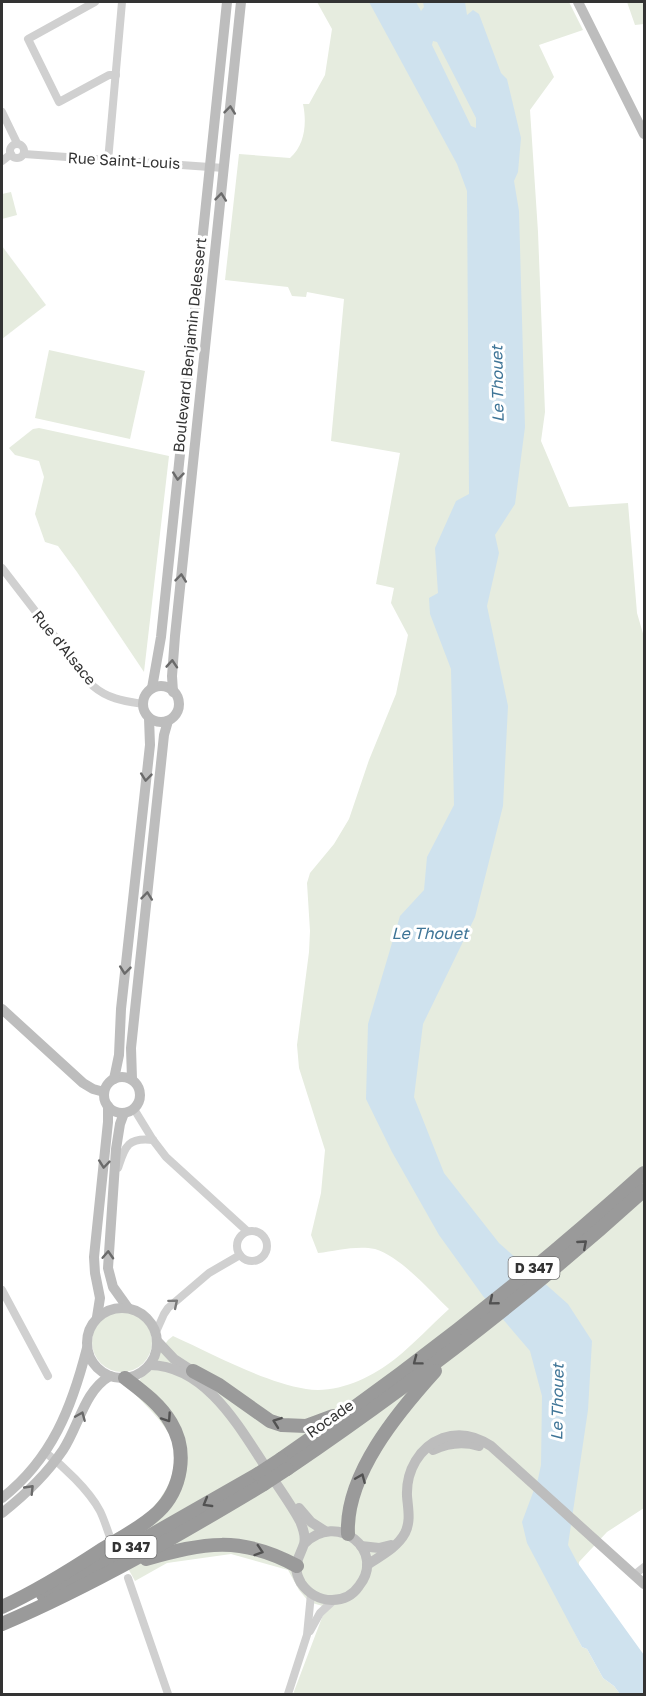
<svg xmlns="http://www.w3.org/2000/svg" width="646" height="1696" viewBox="0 0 646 1696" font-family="'Golos Text',sans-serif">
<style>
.green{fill:#e6ecdf}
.water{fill:#cfe2ee;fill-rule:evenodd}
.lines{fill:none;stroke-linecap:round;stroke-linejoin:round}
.street{stroke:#d0d0d0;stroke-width:8}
.secondary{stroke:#bdbdbd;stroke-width:10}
.highway{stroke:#9a9a9a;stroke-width:14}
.highway-bridge{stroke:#9a9a9a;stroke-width:14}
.oneway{stroke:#6a6a6a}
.oneway2{stroke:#525252}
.oneway3{stroke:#7a7a7a}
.labels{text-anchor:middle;stroke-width:6;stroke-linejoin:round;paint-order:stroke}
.shield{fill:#fff;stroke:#707070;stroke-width:1.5}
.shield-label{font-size:14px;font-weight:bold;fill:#333}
.street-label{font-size:15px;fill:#333;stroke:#fff}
.water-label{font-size:16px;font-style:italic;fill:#3f7597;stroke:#fff}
</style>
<rect width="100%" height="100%" fill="#fff"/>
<g class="green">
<path d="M317,2H569L583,30L539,45L554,77L530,110L538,232L545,412L541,441L569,507L628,503L637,613L644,637V1508L607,1532L579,1562L574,1631L582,1647L587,1649L603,1678L614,1686L620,1694H293L326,1607L309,1602L299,1590L288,1570L231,1554L167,1563L135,1581L110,1536C121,1530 134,1525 143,1517C164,1500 184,1465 171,1438C163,1421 147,1407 135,1394L139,1381L168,1340L173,1336C213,1354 263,1382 306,1389C337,1394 371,1378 395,1359C414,1344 431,1325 449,1309C430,1291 400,1256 375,1249C357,1245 336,1251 318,1253L311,1235L321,1193L325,1150L299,1068L297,1045L309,952L310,931L307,883L310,873L334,844L349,819L369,760L396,694L408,635L391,603L394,588L376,584L400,453L331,441L344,299L307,292L306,297L292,296L288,287L225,280L239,154L290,158C305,145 307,123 303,104H309L325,75L332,29Z"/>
<polygon points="627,2 644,2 644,24 635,25"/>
<polygon points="11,192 17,215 2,219 2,194"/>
<polygon points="2,246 46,305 2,339"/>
<polygon points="49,350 145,371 130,439 35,418"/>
<polygon points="39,428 169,456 144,672 77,572 58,546 45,542 35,514 44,477 39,461 15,455 9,448 33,429"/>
<circle cx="122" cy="1342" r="30"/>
</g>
<path class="water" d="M369,2H416L421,11L424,7L423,2H465L467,15L473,10L479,14L501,73L507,79L521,138L518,172L514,181L519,211L525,427L515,504L495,535L499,553L487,606L508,706L503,806L475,917L423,1024L414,1097L444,1173L499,1243L568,1304L592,1341L588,1410L568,1545L577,1562L644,1655V1694H620L614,1686L603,1678L587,1649L582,1647L527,1543L522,1522L538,1479L541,1465L542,1396L530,1351L483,1296L439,1235L392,1152L366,1099L368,1024L400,916L424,890L427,857L454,805L451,669L430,614L429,598L438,593L435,548L456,501L469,494L467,191L457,164ZM433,41L437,42L476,118V128L471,126L432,45Z"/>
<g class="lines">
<g class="street">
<polyline points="95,2 28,39 59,102 109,75 116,75"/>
<polyline points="2,112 17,143"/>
<circle cx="17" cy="151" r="7"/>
<polyline points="24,154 224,168"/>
<polyline points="2,161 11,154"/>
<polyline points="108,161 122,2"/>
<path d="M2,568L93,686C108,699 124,701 143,704"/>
<polyline points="134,1109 153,1140 166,1157 247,1231"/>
<path d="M118,1168C125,1147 127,1137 153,1140"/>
<circle cx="252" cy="1246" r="15"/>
<polyline points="2,1290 48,1376"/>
<polyline points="156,1332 164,1314 168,1308 209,1273 240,1255"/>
<path d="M45,1452C63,1466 89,1490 100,1511C104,1519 107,1529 110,1537"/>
<polyline points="634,1575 644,1567"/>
<polyline points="128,1578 168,1694"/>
<polyline points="310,1631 320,1613 334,1600"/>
<polyline points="288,1694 307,1635 311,1594"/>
</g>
<g class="secondary">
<polyline points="578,2 644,134"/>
<circle cx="161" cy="704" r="18"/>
<polyline points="152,688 161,637 227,2"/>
<polyline points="173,692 172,676 175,636 241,2"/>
<polyline points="2,1009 83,1083 93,1089 104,1092"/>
<circle cx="122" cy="1095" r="18"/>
<polyline points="114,1079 119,1055 121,1009 150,745 149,718"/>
<polyline points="132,1079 131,1048 164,735 168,721"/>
<polyline points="124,1113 120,1124 116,1149 108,1268 113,1287 128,1308"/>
<circle cx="122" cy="1343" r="35"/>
<polyline points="97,1317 100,1298 95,1273 94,1257 108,1122 108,1106"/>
<polyline points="158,1342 174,1359 197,1374"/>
<path d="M150,1365C204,1366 237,1423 263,1463C275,1483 289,1501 300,1521C303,1528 306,1537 304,1544C299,1559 291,1565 301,1583C308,1593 319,1600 332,1600C343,1600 353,1595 359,1586C387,1551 337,1510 304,1544"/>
<path d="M433,1450C448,1443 463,1441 479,1446"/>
<path d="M2,1498C52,1459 72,1407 87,1348"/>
<polyline points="299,1508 311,1522 325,1531"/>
<path d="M2,1513C25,1495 46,1475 63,1450C79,1426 84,1391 110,1376"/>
<polyline points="361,1546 379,1548 391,1545"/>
<path d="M367,1565C380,1556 397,1548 405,1533C411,1521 408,1509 407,1496C406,1471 419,1447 443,1438C460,1432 476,1436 491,1446L644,1584"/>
</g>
<g class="highway">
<polyline points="193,1371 219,1385 270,1421 282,1425 306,1426 333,1416"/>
<path d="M281,1459C408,1372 530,1276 644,1173"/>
<path d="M287,1469C412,1384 532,1292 644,1190"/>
<path d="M348,1534C345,1475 398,1412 435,1371"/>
<path d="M146,1559C204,1543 240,1535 297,1566"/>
<polyline points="43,1595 62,1586 258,1474"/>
<path d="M2,1607C37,1591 69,1571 101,1550C121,1538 142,1527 158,1512C182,1489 188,1451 171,1423C160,1404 142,1391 125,1378"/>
<path d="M2,1624C93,1585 179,1535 264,1484"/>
</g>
<g class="highway-bridge">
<polyline points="258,1474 281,1459"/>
<polyline points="264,1484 287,1469"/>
</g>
</g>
<defs><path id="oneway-chevron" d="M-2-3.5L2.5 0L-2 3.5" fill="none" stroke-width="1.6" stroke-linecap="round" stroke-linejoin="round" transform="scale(1.5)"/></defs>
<g class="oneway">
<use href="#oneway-chevron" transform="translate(230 110) rotate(-84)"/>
<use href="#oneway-chevron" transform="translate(221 197) rotate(-84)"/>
<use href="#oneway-chevron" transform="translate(178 476) rotate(96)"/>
<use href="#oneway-chevron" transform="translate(181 578) rotate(-84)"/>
<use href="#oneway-chevron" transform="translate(172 664) rotate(-86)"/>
<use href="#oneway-chevron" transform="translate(146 777) rotate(96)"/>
<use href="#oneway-chevron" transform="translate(147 896) rotate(-84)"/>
<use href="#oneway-chevron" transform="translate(125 970) rotate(96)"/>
<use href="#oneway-chevron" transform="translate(104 1164) rotate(96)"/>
<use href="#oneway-chevron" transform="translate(108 1255) rotate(-87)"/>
<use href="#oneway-chevron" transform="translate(81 1416) rotate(-67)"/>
<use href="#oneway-chevron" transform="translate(30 1489) rotate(-46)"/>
</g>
<g class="oneway2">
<use href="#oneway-chevron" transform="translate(583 1244) rotate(-41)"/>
<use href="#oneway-chevron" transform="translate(493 1301) rotate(141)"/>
<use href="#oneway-chevron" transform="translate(417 1361) rotate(143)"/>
<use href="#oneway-chevron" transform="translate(167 1418) rotate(56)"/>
<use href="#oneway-chevron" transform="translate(277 1422) rotate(-160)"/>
<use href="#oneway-chevron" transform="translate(361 1478) rotate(-67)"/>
<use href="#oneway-chevron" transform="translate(207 1503) rotate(150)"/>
<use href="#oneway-chevron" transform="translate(259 1551) rotate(18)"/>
</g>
<use class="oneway3" href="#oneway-chevron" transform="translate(174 1303) rotate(-40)"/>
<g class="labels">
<g class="shield">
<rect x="508.5" y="1257" width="51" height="22" rx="4.5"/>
<rect x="105.5" y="1536" width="51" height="22" rx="4.5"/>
</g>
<g class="shield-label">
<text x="534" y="1273">D 347</text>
<text x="131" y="1552">D 347</text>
</g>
<g class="street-label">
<text transform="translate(124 161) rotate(3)" y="5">Rue Saint-Louis</text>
<text transform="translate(190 345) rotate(-84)" y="5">Boulevard Benjamin Delessert</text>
<text transform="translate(64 648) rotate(51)" y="5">Rue d'Alsace</text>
<text transform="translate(330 1419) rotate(-35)" y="5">Rocade</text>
</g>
<g class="water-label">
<text transform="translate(497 384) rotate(-91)" y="6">Le Thouet</text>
<text x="430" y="939">Le Thouet</text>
<text transform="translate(557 1402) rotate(-89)" y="6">Le Thouet</text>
</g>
</g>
<rect width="646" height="1696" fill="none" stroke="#333333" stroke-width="6"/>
</svg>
